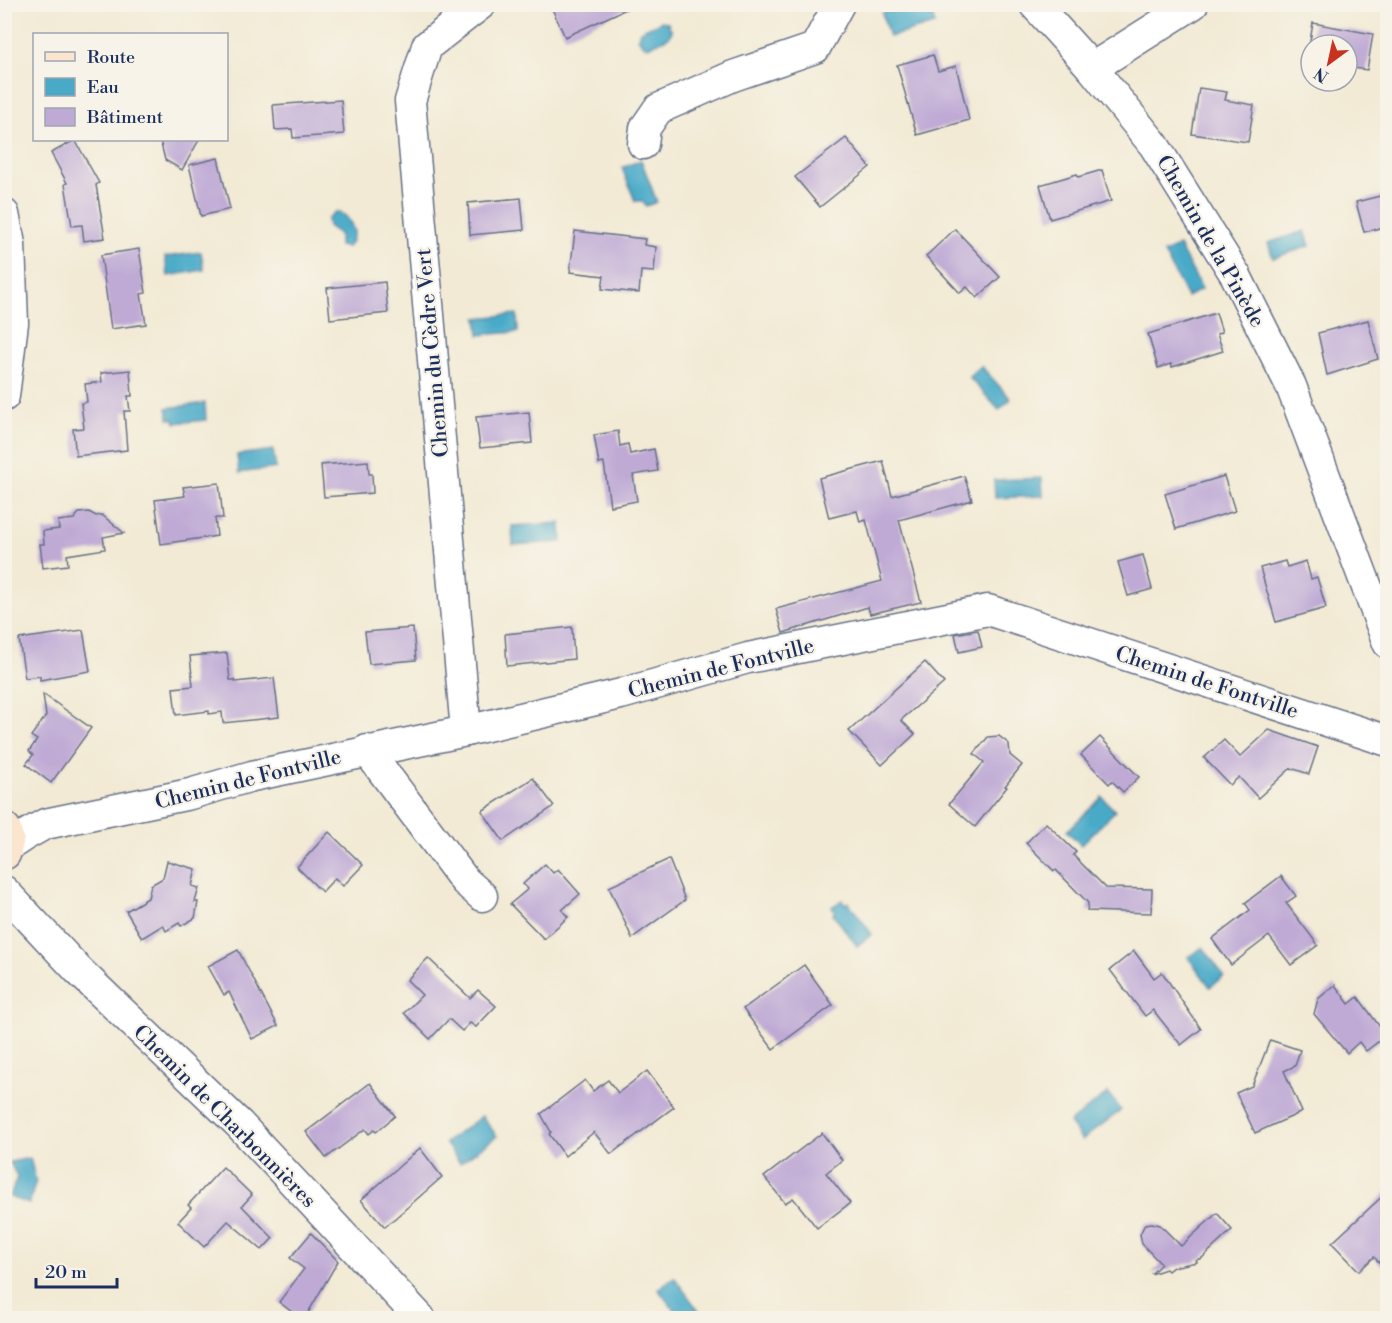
<svg xmlns="http://www.w3.org/2000/svg" width="1392" height="1323" viewBox="0 0 1392 1323" font-family="'Libre Bodoni',serif">
<style>
.water{fill:#49aac8;stroke:#326c93;stroke-width:1.5}
.building{fill:#bfaad5}
.lines{fill:none;stroke-linecap:round;stroke-linejoin:round}
.street-casing{stroke:#667087;stroke-width:33}
.secondary-casing{stroke:#667087;stroke-width:36}
.street{stroke:#fff;stroke-width:30}
.secondary{stroke:#fbe5cf;stroke-width:33}
.labels{text-anchor:middle;stroke-width:4.5;stroke-linejoin:round;paint-order:stroke}
.street-label{font-size:21px;fill:#1b2f5e;stroke:#f7f3e8}
</style>
<rect width="100%" height="100%" fill="#f7f3e8"/>
<filter id="ink" filterUnits="userSpaceOnUse"><feTurbulence type="fractalNoise" baseFrequency=".0167" numOctaves="2"/><feDisplacementMap in="SourceGraphic" scale="12" xChannelSelector="R" yChannelSelector="G"/><feConvolveMatrix kernelMatrix="1 2 1 2 8 2 1 2 1" color-interpolation-filters="sRGB"/></filter>
<filter id="wash" filterUnits="userSpaceOnUse"><feTurbulence type="fractalNoise" baseFrequency=".008" numOctaves="4" result="noise"/><feDisplacementMap in="SourceGraphic" scale="24" xChannelSelector="R" yChannelSelector="G"/><feGaussianBlur stdDeviation="1.35" result="paint"/><feColorMatrix in="noise" values="0 0 0 0 0 0 0 0 0 0 0 0 0 0 0 0 0 1.4 0 .05"/><feComposite in="paint" operator="in"/></filter>
<g filter="url(#wash)">
<rect width="100%" height="100%" fill="#f2ead4"/>
<g class="water">
<polygon points="913,4 929,5 935,24 889,37 882,13"/>
<polygon points="662,21 668,23 672,31 669,37 648,47 642,44 638,38 640,31"/>
<polygon points="641,160 657,202 646,206 642,201 635,201 622,168"/>
<path d="M335,212C347,213 350,221 354,231L351,243L347,247L339,246V234L328,226L327,219Z"/>
<polygon points="1305,231 1310,246 1273,258 1268,243"/>
<polygon points="1179,246 1202,289 1187,297 1164,253"/>
<polygon points="201,252 204,270 168,276 165,257"/>
<polygon points="517,314 518,332 479,335 477,318"/>
<polygon points="981,366 1011,399 999,410 969,377"/>
<polygon points="205,403 206,420 175,423 174,419 169,419 167,408"/>
<polygon points="273,450 276,468 239,473 237,455"/>
<polygon points="1042,478 1043,496 995,498 994,480"/>
<polygon points="561,523 562,542 513,545 512,526"/>
<polygon points="1102,797 1115,811 1081,845 1067,831"/>
<polygon points="842,900 845,904 848,902 872,934 857,946 833,914 835,911 832,907"/>
<polygon points="1203,947 1224,976 1210,987 1188,957"/>
<polygon points="1108,1093 1121,1110 1082,1140 1069,1123"/>
<polygon points="482,1116 497,1136 460,1163 445,1143"/>
<polygon points="30,1158 36,1181 29,1204 10,1197 17,1177 10,1162"/>
<polygon points="674,1277 701,1314 694,1318 680,1318 658,1289"/>
</g>
<g id="blocks">
<g class="building">
<polygon points="550,4 637,4 565,37"/>
<polygon points="1313,23 1373,34 1367,70 1347,67 1347,45 1311,45 1311,61 1307,60"/>
<polygon points="933,55 938,71 956,66 969,120 917,135 897,65"/>
<polygon points="1199,88 1227,92 1225,100 1254,105 1248,142 1192,134"/>
<polygon points="341,100 344,134 293,138 292,129 275,130 273,105"/>
<polygon points="846,138 870,167 820,207 795,177"/>
<polygon points="75,140 99,183 96,185 105,238 84,241 82,225 72,226 65,184 67,183 51,153"/>
<polygon points="160,140 199,140 182,170 165,160"/>
<polygon points="218,158 230,209 201,216 189,165"/>
<polygon points="1102,170 1111,201 1050,219 1040,185 1077,174 1078,177"/>
<polygon points="1388,194 1388,226 1364,232 1356,202"/>
<polygon points="521,198 524,230 470,235 468,203"/>
<polygon points="955,229 1000,277 977,298 967,287 960,293 926,256"/>
<polygon points="575,231 645,239 644,245 656,247 654,272 641,271 639,293 602,289 604,276 570,272"/>
<polygon points="139,249 146,293 141,294 146,324 111,329 101,255"/>
<polygon points="385,282 388,313 330,319 327,288"/>
<polygon points="1216,313 1222,332 1217,334 1223,351 1172,367 1171,364 1158,368 1148,334"/>
<polygon points="1368,320 1378,359 1327,375 1318,333"/>
<polygon points="130,370 132,396 128,396 130,411 124,411 127,450 76,456 73,429 84,428 81,403 87,402 85,384 102,382 101,373"/>
<polygon points="529,412 532,443 480,448 476,417"/>
<polygon points="618,431 620,446 628,444 630,454 654,449 658,471 633,475 637,501 610,506 604,463 599,464 594,435"/>
<polygon points="368,461 369,474 372,474 373,493 324,497 321,465"/>
<polygon points="883,461 892,496 964,476 972,500 899,520 921,602 870,614 868,607 783,633 776,609 882,581 866,520 860,522 857,511 829,518 819,478"/>
<polygon points="1224,476 1235,511 1176,529 1165,494"/>
<polygon points="219,483 223,518 215,518 217,536 161,544 155,500 185,496 183,487"/>
<polygon points="89,512 96,516 102,515 124,533 103,537 105,549 67,555 68,565 43,568 40,544 44,544 43,531 59,529 58,521 74,519 79,513"/>
<polygon points="1143,555 1152,589 1128,596 1118,562"/>
<polygon points="1285,561 1287,567 1306,561 1311,579 1317,577 1326,608 1276,622 1260,568"/>
<polygon points="572,627 574,659 507,666 505,634"/>
<polygon points="413,628 416,660 369,664 365,632"/>
<polygon points="83,630 90,671 40,680 40,676 25,678 19,639"/>
<polygon points="978,630 982,647 959,652 955,634"/>
<polygon points="227,653 230,680 235,680 235,682 274,678 279,717 223,723 222,712 209,714 209,711 176,715 173,688 193,686 190,656"/>
<polygon points="925,662 944,683 901,720 915,734 882,765 849,731"/>
<polygon points="43,694 91,728 51,783 26,764 33,755 29,751 37,740 31,736 46,716"/>
<polygon points="1269,730 1318,747 1309,774 1291,768 1258,798 1239,777 1230,785 1204,758 1224,740 1240,757"/>
<polygon points="999,736 1009,744 1010,755 1022,765 1005,786 1007,787 975,827 949,804 984,762 974,754 988,737"/>
<polygon points="1100,737 1139,777 1123,792 1112,781 1109,784 1081,755"/>
<polygon points="533,778 554,806 503,841 482,811"/>
<polygon points="1046,823 1076,852 1073,855 1106,888 1152,889 1151,913 1087,911 1088,903 1056,870 1054,871 1026,843"/>
<polygon points="329,832 363,865 343,886 335,878 322,892 297,867"/>
<polygon points="669,859 685,900 632,938 609,887"/>
<polygon points="167,861 196,869 192,886 199,888 195,902 198,902 195,918 181,926 179,923 166,931 163,925 142,938 126,911 148,898 151,885 163,878"/>
<polygon points="545,864 553,873 558,869 580,894 562,910 568,917 544,939 510,904 528,889 523,884"/>
<polygon points="1281,876 1296,896 1286,903 1318,945 1291,965 1269,936 1231,965 1212,939 1250,910 1245,903"/>
<polygon points="238,950 278,1026 252,1039 229,992 224,995 208,966"/>
<polygon points="1134,951 1154,978 1162,972 1201,1029 1181,1045 1153,1010 1145,1016 1110,970"/>
<polygon points="428,958 470,998 478,990 496,1006 476,1027 470,1023 462,1031 449,1019 430,1039 404,1013 422,995 407,980"/>
<polygon points="804,965 833,1005 773,1049 743,1009"/>
<polygon points="1335,985 1349,1004 1358,997 1380,1027 1379,1041 1366,1051 1359,1042 1347,1053 1314,1014 1318,999"/>
<polygon points="1270,1040 1300,1050 1295,1066 1284,1071 1302,1112 1255,1133 1236,1093 1252,1086"/>
<polygon points="647,1071 674,1107 611,1154 594,1132 565,1156 549,1134 551,1132 541,1114 585,1080 593,1091 608,1080 618,1093"/>
<polygon points="370,1083 395,1116 376,1132 374,1130 369,1134 365,1129 326,1158 306,1132"/>
<polygon points="822,1133 842,1160 826,1173 850,1203 817,1228 793,1198 785,1203 764,1177"/>
<polygon points="420,1148 442,1177 385,1227 361,1200"/>
<polygon points="223,1167 252,1195 242,1206 273,1238 262,1250 228,1221 204,1247 178,1222 191,1208 188,1205"/>
<polygon points="1388,1191 1388,1272 1374,1257 1359,1271 1332,1243"/>
<polygon points="1217,1213 1232,1230 1202,1258 1196,1260 1197,1262 1173,1267 1168,1271 1166,1269 1151,1274 1161,1264 1142,1244 1140,1234 1145,1224 1152,1223 1160,1225 1181,1246"/>
<polygon points="311,1233 338,1261 305,1318 300,1318 279,1302 304,1269 290,1258"/>
</g>
</g>
</g>
<g filter="url(#ink)">
<use href="#blocks" fill-opacity="0" stroke="#667087" stroke-width="1.5"/>
<g class="lines">
<defs>
<g id="street">
<polyline points="1034,4 1092,68 1154,145 1236,276 1291,386 1388,643"/>
<polyline points="1092,68 1193,4"/>
<polyline points="643,144 645,128 658,109 733,76 815,48 839,4"/>
<polyline points="4,214 10,244 13,323 4,396"/>
<polyline points="466,731 410,101 427,46 481,4"/>
<polyline points="367,750 465,881 482,896"/>
<polyline points="7,847 22,837 45,824 190,794 252,776 466,731 621,694 748,658 988,610 1388,741"/>
<polyline points="4,891 78,970 239,1124 420,1318"/>
</g>
<polyline id="secondary" points="4,829 7,839 4,853"/>
</defs>
<use href="#street" class="street-casing"/>
<use href="#secondary" class="secondary-casing"/>
<use href="#street" class="street"/>
<use href="#secondary" class="secondary"/>
</g>
</g>
<g class="labels">
<g class="street-label">
<text transform="translate(1211 241) rotate(60)" y="7">Chemin de la Pinède</text>
<text transform="translate(432 353) rotate(-95)" y="7">Chemin du Cèdre Vert</text>
<text transform="translate(721 668) rotate(-14)" y="7">Chemin de Fontville</text>
<text transform="translate(1207 682) rotate(18)" y="7">Chemin de Fontville</text>
<text transform="translate(248 779) rotate(-14)" y="7">Chemin de Fontville</text>
<text transform="translate(225 1116) rotate(45)" y="7">Chemin de Charbonnières</text>
</g>
</g>
<rect width="1392" height="1323" fill="none" stroke="#f7f3e8" stroke-width="24"/>
<rect x="33" y="33" width="195" height="108" fill="#f7f3e8" stroke="#9fa5b1" stroke-width="1.5"/>
<rect x="45" y="52" width="30" height="9" fill="#fbe5cf" stroke="#9fa5b1" stroke-width="1.5"/>
<text x="87" y="63" font-size="18" fill="#1b2f5e">Route</text>
<rect x="45" y="78" width="30" height="18" fill="#49aac8" stroke="#9fa5b1" stroke-width="1.5"/>
<text x="87" y="93" font-size="18" fill="#1b2f5e">Eau</text>
<rect x="45" y="108" width="30" height="18" fill="#bfaad5" stroke="#9fa5b1" stroke-width="1.5"/>
<text x="87" y="123" font-size="18" fill="#1b2f5e">Bâtiment</text>
<g transform="translate(1329 63) rotate(213)"><circle r="28" fill="#f7f3e8" stroke="#9fa5b1" stroke-width="1.5"/>
<path d="M0-4.5L10 22L0 15L-10 22Z" fill="#c8321e"/>
<text y="-9" font-size="16" font-weight="bold" text-anchor="middle" fill="#1b2f5e">N</text>
</g>
<path d="M36 1278v9h81v-9" fill="none" stroke="#1b2f5e" stroke-width="3"/>
<text x="45" y="1278" font-size="18" fill="#1b2f5e" stroke="#f7f3e8" stroke-width="4.5" paint-order="stroke">20 m</text>
</svg>
